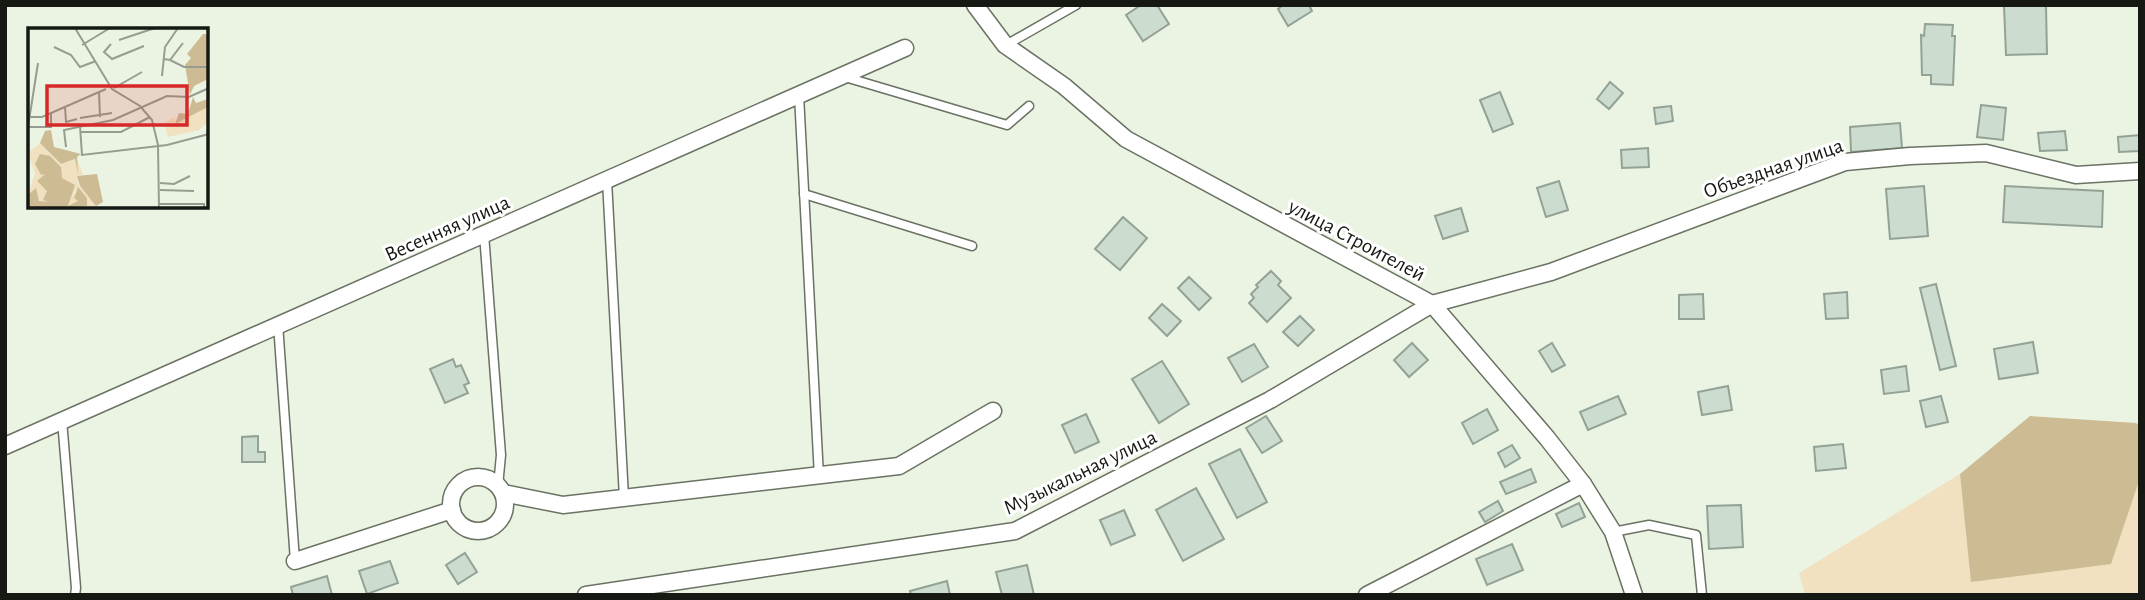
<svg xmlns="http://www.w3.org/2000/svg" width="2145" height="600" viewBox="0 0 2145 600" font-family="'Alegreya Sans',sans-serif">
<style>
.green{fill:#f1e1c0}
.forest{fill:#cdbb94}
.building{fill:#ccdccf;stroke:#93a296;stroke-width:2}
.lines{fill:none;stroke-linecap:round;stroke-linejoin:round}
.service-casing{stroke:#6a7263;stroke-width:11}
.minor-casing{stroke:#6a7263;stroke-width:19}
.service{stroke:#fff;stroke-width:8}
.minor{stroke:#fff;stroke-width:16}
.labels{text-anchor:middle;stroke-width:6;stroke-linejoin:round;paint-order:stroke}
.street-label{font-size:21px;fill:#161913;stroke:#fff}
.inset-road{fill:none;stroke:#969c90;stroke-width:2}
.view{fill:#d62828;fill-opacity:0.15;stroke:#d62828;stroke-width:3.5}
.inset-edge{fill:none;stroke:#161913;stroke-width:3.5}
</style>
<rect width="100%" height="100%" fill="#ebf4e3"/>
<polygon class="green" points="1960,474 1972,582 2140,478 2140,595 1805,595 1799,573"/>
<polygon class="forest" points="2030,416 2136,423 2140,426 2140,478 2111,564 1971,582 1960,474"/>
<g class="building">
<polygon points="1141,5 1157,5 1169,24 1143,41 1126,15"/>
<polygon points="1283,5 1309,5 1312,11 1288,26 1278,9"/>
<polygon points="2004,6 2046,6 2047,54 2006,55"/>
<polygon points="1925,24 1953,25 1952,36 1955,36 1953,85 1931,84 1931,75 1922,75 1921,35 1924,36"/>
<polygon points="1610,82 1623,93 1609,109 1597,99"/>
<polygon points="1500,92 1513,124 1493,132 1480,100"/>
<polygon points="1981,105 2006,108 2003,140 1977,137"/>
<polygon points="1671,106 1673,121 1656,124 1654,108"/>
<polygon points="1900,123 1902,148 1851,152 1850,127"/>
<polygon points="2065,131 2067,150 2040,151 2038,133"/>
<polygon points="2140,135 2140,151 2119,152 2118,137"/>
<polygon points="1648,148 1649,167 1622,168 1621,150"/>
<polygon points="1559,181 1568,210 1546,217 1537,188"/>
<polygon points="1924,186 1928,236 1890,239 1886,189"/>
<polygon points="2005,186 2103,191 2102,227 2003,222"/>
<polygon points="1461,208 1468,231 1443,239 1435,216"/>
<polygon points="1123,217 1147,238 1120,270 1095,249"/>
<polygon points="1271,271 1281,281 1278,285 1291,298 1267,322 1249,303 1254,298 1251,294 1258,287 1256,285"/>
<polygon points="1189,277 1211,298 1199,310 1178,288"/>
<polygon points="1936,284 1956,366 1940,370 1920,288"/>
<polygon points="1847,292 1848,318 1826,319 1824,294"/>
<polygon points="1703,294 1704,319 1679,319 1679,295"/>
<polygon points="1162,304 1181,321 1167,336 1149,318"/>
<polygon points="1300,316 1314,330 1298,346 1283,332"/>
<polygon points="2033,342 2038,373 1999,379 1994,349"/>
<polygon points="1412,343 1428,360 1409,377 1394,360"/>
<polygon points="1552,343 1565,365 1552,372 1539,351"/>
<polygon points="1254,344 1268,367 1242,382 1228,358"/>
<polygon points="453,359 456,367 461,365 469,383 464,385 468,393 445,403 430,369"/>
<polygon points="1162,361 1189,404 1159,423 1132,379"/>
<polygon points="1906,366 1909,391 1884,394 1881,370"/>
<polygon points="1728,386 1732,410 1702,415 1698,392"/>
<polygon points="1618,396 1626,414 1588,430 1580,412"/>
<polygon points="1941,396 1948,422 1926,427 1920,401"/>
<polygon points="1487,409 1498,430 1473,444 1462,423"/>
<polygon points="1086,414 1099,442 1075,453 1062,425"/>
<polygon points="1266,416 1282,441 1262,453 1246,428"/>
<polygon points="258,436 258,452 265,452 265,462 242,462 242,437"/>
<polygon points="1843,444 1846,468 1816,471 1814,447"/>
<polygon points="1512,445 1520,458 1505,467 1498,453"/>
<polygon points="1240,449 1267,502 1237,518 1209,464"/>
<polygon points="1531,469 1536,482 1506,494 1500,482"/>
<polygon points="1196,488 1224,539 1183,561 1156,510"/>
<polygon points="1498,501 1503,511 1485,522 1479,512"/>
<polygon points="1579,503 1585,517 1562,527 1556,514"/>
<polygon points="1741,505 1743,547 1709,549 1707,506"/>
<polygon points="1124,510 1135,535 1111,545 1100,520"/>
<polygon points="1512,544 1523,570 1487,585 1476,559"/>
<polygon points="465,553 477,572 458,584 446,565"/>
<polygon points="390,561 398,583 367,594 359,571"/>
<polygon points="1027,565 1034,595 1002,595 996,572"/>
<polygon points="327,576 332,595 293,595 291,587"/>
<polygon points="947,581 950,595 911,595 910,591"/>
</g>
<g class="lines">
<defs>
<g id="service">
<polyline points="1006,45 1076,5"/>
<polyline points="845,77 1007,125 1029,106"/>
<polyline points="799,95 819,477"/>
<polyline points="607,180 624,498"/>
<polyline points="804,194 972,246"/>
<polyline points="484,234 501,455 498,486"/>
<polyline points="278,324 295,561"/>
<polyline points="62,420 76,588 75,595"/>
<polyline points="1613,532 1649,525 1696,535 1702,595"/>
</g>
<g id="minor">
<polyline points="975,5 1005,45 1064,86 1126,139 1432,304 1547,438 1583,484 1613,532 1634,595"/>
<polyline points="5,446 905,48"/>
<circle cx="478" cy="504" r="27"/>
<polyline points="503,493 563,505 899,466 993,411"/>
<polyline points="295,561 452,510"/>
<polyline points="586,595 1015,531 1270,400 1432,304 1551,272 1845,162 1910,156 1986,153 2076,175 2140,171"/>
<polyline points="1367,595 1583,484"/>
</g>
</defs>
<use href="#service" class="service-casing"/>
<use href="#minor" class="minor-casing"/>
<use href="#service" class="service"/>
<use href="#minor" class="minor"/>
</g>
<g class="labels">
<g class="street-label">
<text transform="translate(1773 168) rotate(-19)" y="7">Объездная улица</text>
<text transform="translate(447 228) rotate(-24)" y="7">Весенняя улица</text>
<text transform="translate(1357 240) rotate(28)" y="7">улица Строителей</text>
<text transform="translate(1080 472) rotate(-26)" y="7">Музыкальная улица</text>
</g>
</g>
<g transform="translate(28 28)">
<rect width="180" height="180" fill="#ebf4e3"/>
<path d="M180,79V94L171,102L140,109L136,95L147,89V96ZM12,115L33,136L49,131L55,147L49,148L51,158L65,169L69,180H52L59,178L50,160L46,165L50,173L40,179L43,159L18,176L11,172L7,161L0,167L7,145L0,125ZM12,126L33,139L13,158L9,153L17,146Z" fill="#f1e1c0" fill-rule="evenodd"/>
<path d="M175,6H180V51L166,58L162,67L157,37L163,30L159,26ZM165,69L168,75L180,71V79L147,96L151,85L160,86ZM23,102L26,119L53,126L49,129L50,146L47,131L33,136L12,115L17,103ZM12,126L22,128L33,139L34,150L47,157L40,178L50,173L46,170L50,159L59,170V178L11,181L0,178V167L8,160L11,173L21,174L15,172L19,163L9,153L17,146L13,147L7,136ZM69,146L75,174L68,178L52,158L49,148Z" fill="#cdbb94"/>
<path class="inset-road" d="M47,0L84,61L112,78L124,92L130,117L131,181M91,12L127,0M83,16L76,24L84,31L116,18M54,17L82,0M26,19L43,27L52,39L68,33M136,31L142,32L155,15M142,32L156,39H181M10,35L0,99H23V85M134,48L137,19L150,0M86,60L114,44M71,64L72,89M37,79L38,94L49,91M0,89H14L78,61M52,90L84,85M52,98L54,127L139,117L181,106M52,104H93L122,89M38,119L36,102L85,92L139,68L161,69L181,60M132,155L146,156L162,148M132,162L166,163M131,176H176V181"/>
<path class="view" d="M19,58H159V97H19Z"/>
<rect width="180" height="180" class="inset-edge"/>
</g>
<rect width="2145" height="600" fill="none" stroke="#161913" stroke-width="14"/>
</svg>
